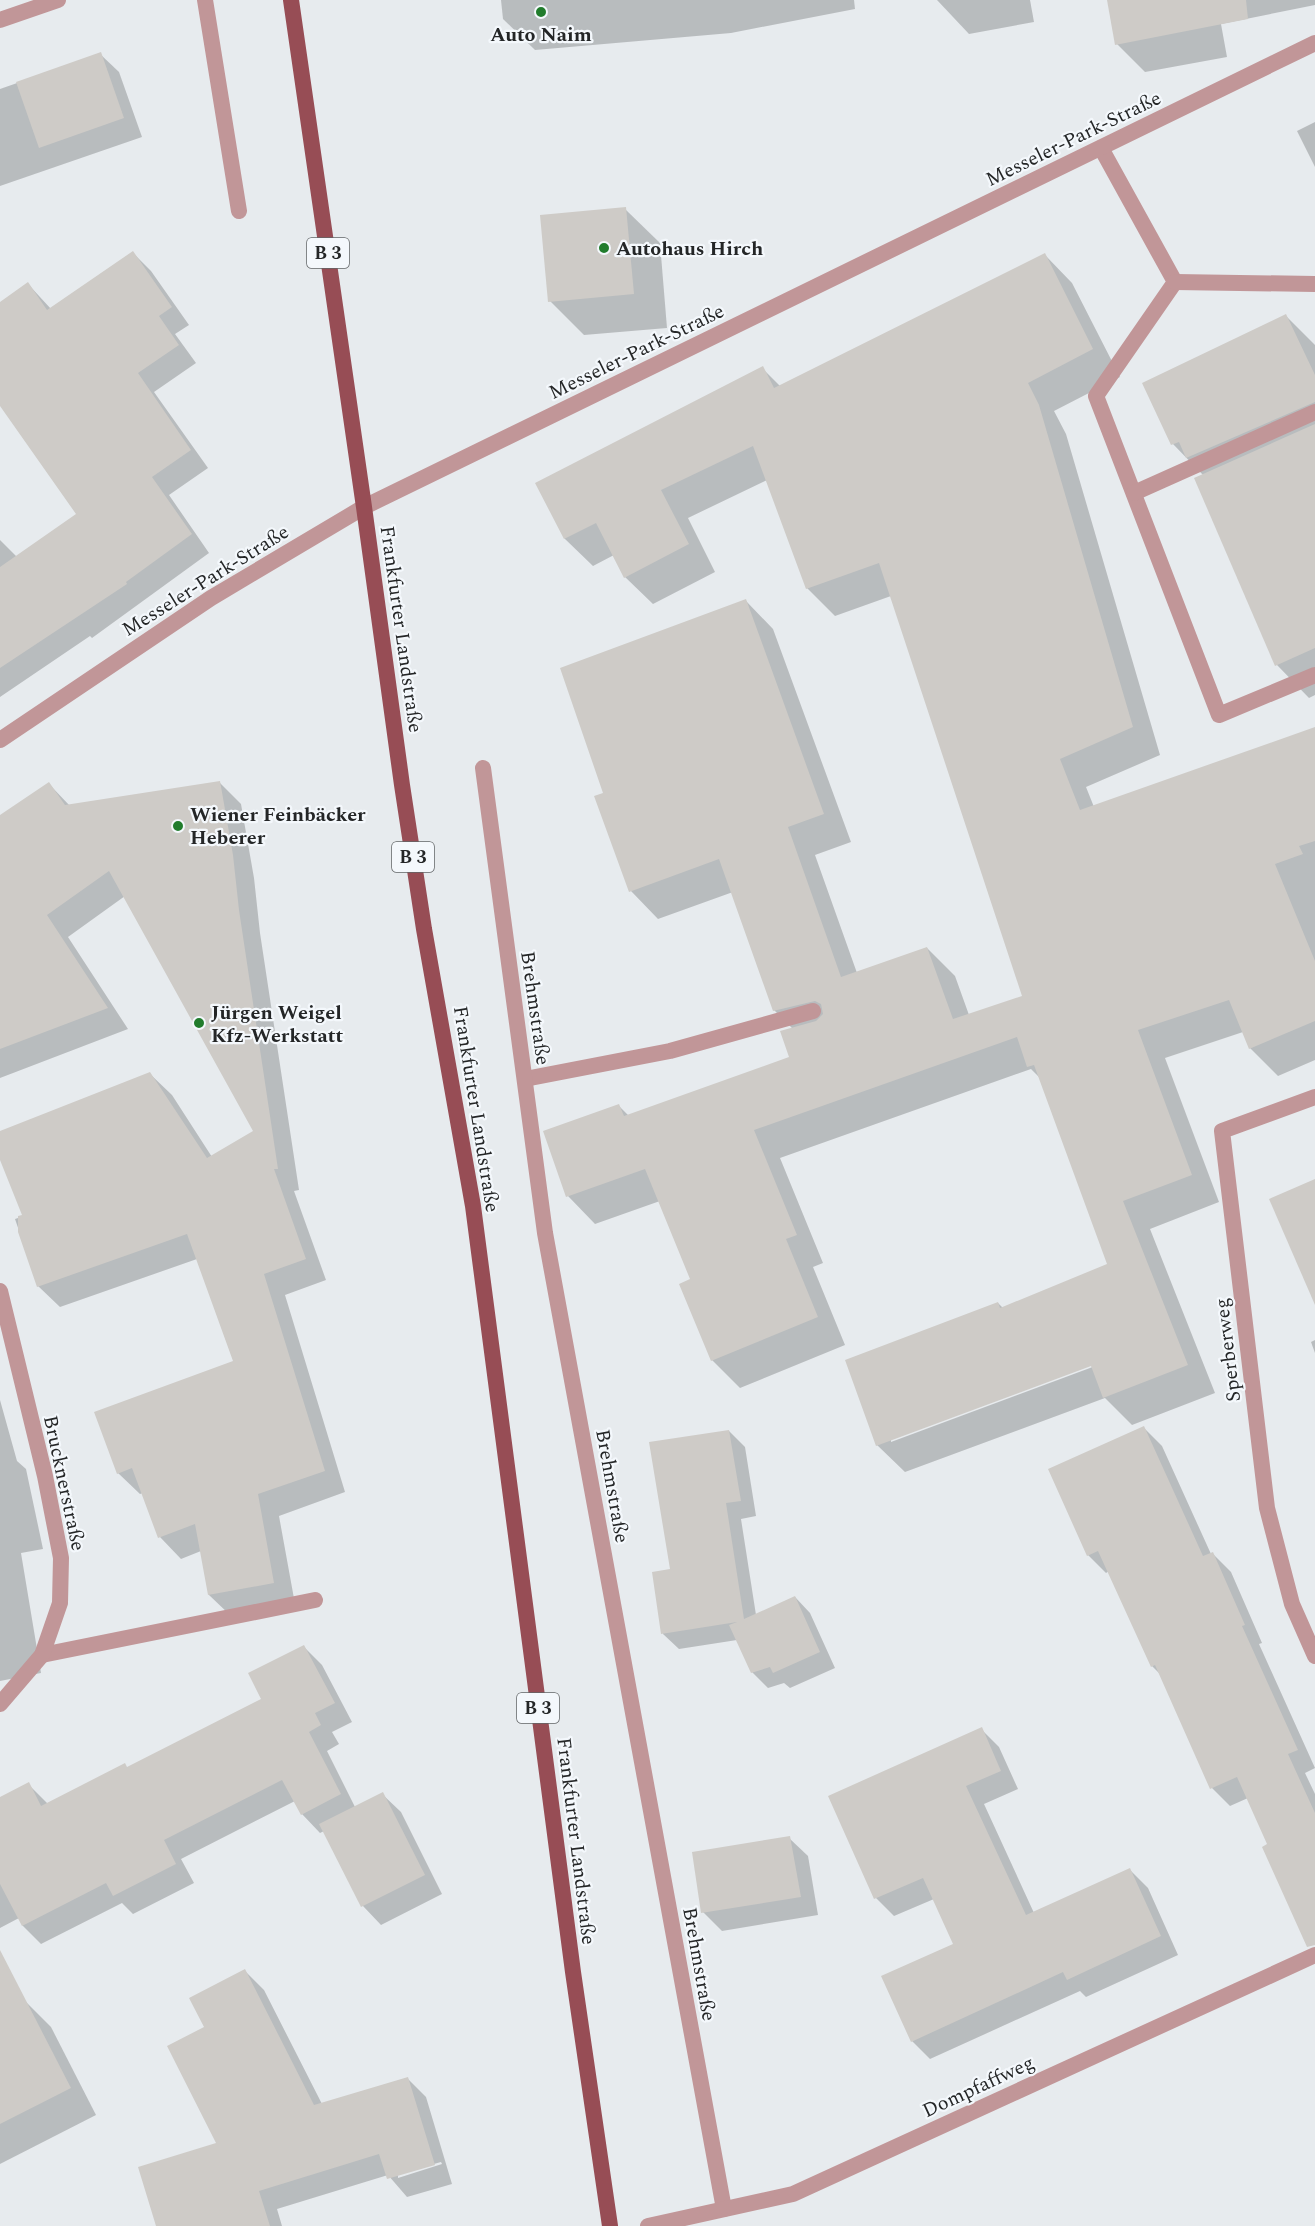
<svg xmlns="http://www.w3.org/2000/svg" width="1315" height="2226" viewBox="0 0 1315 2226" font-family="Spectral,serif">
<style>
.shadow{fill:#0003;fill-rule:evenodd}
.building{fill:#cecbc7}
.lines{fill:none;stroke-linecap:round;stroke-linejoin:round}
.service{stroke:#c19698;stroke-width:16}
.minor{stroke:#c19698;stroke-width:16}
.tertiary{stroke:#c19698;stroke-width:16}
.primary{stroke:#974d55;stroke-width:16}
.poi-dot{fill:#217c2c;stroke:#f4f8fc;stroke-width:2}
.labels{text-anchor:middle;stroke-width:4.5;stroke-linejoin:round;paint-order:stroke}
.shield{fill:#f4f8fc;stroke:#626567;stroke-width:1.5}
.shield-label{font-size:18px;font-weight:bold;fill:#242627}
.poi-label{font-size:20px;font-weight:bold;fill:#242627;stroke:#f4f8fc;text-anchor:start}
.street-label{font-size:20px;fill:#242627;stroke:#f4f8fc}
</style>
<rect width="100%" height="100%" fill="#e7ebee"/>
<g class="shadow">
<polygon points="501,0 854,0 855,9 731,33 535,50 503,19"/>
<polygon points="937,0 1030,0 1034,22 969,34"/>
<polygon points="1108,0 1315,0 1315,5 1221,24 1227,57 1145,72 1117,44"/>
<polygon points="100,54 119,72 142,137 0,186 0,89"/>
<polygon points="1315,122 1315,167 1297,131"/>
<polygon points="625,209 660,243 667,328 584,335 550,301"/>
<polygon points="133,253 151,271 189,325 175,334 196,363 154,392 208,468 169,495 209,553 92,638 90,636 0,697 0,540 17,557 78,514 0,403 0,304 28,284 51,309"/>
<path d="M1045,255L1072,283L1120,377L1054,411L1066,434L1160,755L1086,787L1094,807L1315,729V1060L1278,1076L1250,1048L1243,1032L1165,1058L1219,1202L1150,1229L1215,1393L1132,1425L1105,1398L905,1472L877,1445L998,1303L1003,1308L1109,1265L1040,1078L1031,1069L780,1158L823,1263L813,1267L845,1345L740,1388L712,1360L692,1280L660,1201L595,1224L568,1196L619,1106L629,1116L791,1058L793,1029L774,1010L733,892L658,919L631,891L596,797L605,793L746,601L773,629L851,842L815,855L857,973L927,948L955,976L969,1015L1024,997L891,596L835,616L807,588L767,480L688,518L715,572L653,604L625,577L614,555L593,566L565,539L537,483L762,368L780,386ZM1097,1362L1098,1365L891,1442V1438Z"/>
<polygon points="1286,316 1315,345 1315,695 1309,698 1277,665 1203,475 1173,444"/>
<polygon points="220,783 241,804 254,878 260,933 299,1190 294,1191 326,1280 285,1295 345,1492 279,1516 295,1604 231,1616 209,1595 201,1551 181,1559 160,1537 143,1493 140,1494 118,1473 234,1362 197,1259 60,1307 38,1286 15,1219 24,1216 0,1155 0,1132 150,1074 172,1095 212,1157 255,1131 125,896 68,937 128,1029 0,1078 0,817 49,784 70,806"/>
<polygon points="1315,1340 1315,1353 1311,1342"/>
<polygon points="0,1400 17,1461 26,1469 43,1549 21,1553 41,1673 0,1681"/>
<polygon points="1144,1428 1162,1446 1211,1554 1213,1554 1231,1572 1262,1643 1259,1644 1315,1768 1305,1773 1315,1794 1315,1933 1269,1845 1248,1798 1230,1806 1212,1788 1162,1676 1152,1666 1109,1571 1106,1573 1088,1555"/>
<polygon points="729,1431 745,1447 756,1516 741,1519 756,1615 795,1597 810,1613 835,1668 790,1688 784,1683 768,1688 752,1672 737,1640 679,1649 663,1634 672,1571"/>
<polygon points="304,1647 322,1665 352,1722 332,1732 339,1744 327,1751 355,1807 382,1794 401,1812 442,1894 381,1925 363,1906 324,1831 320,1833 302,1814 295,1801 181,1859 194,1883 133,1914 122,1903 41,1944 23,1926 19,1918 0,1928 0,1798 28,1784 48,1804 128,1768 263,1699"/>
<polygon points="981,1729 999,1747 1018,1789 984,1804 1034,1913 1130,1870 1148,1888 1178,1955 1086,1997 1080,1991 930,2059 912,2041 955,1944 934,1899 894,1916 876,1898"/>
<polygon points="789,1838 808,1856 818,1915 722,1931 703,1912"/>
<path d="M245,1971L264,1990L322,2104L407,2078L426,2097L452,2184L407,2197L388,2175L277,2209L282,2226H158L218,2144L206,2028ZM441,2162L442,2164L398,2178V2174Z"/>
<polygon points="24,2000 51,2027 96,2115 0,2164 0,2012"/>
</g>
<g class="building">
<polygon points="1107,0 1246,0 1248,19 1115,45"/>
<polygon points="101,52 124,118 39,148 16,82"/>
<polygon points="626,207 634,294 548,302 540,215"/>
<polygon points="133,251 172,307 159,316 179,345 138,373 191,450 152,477 192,534 126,582 127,584 0,668 0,567 76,514 0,406 0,302 28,282 47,310"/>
<polygon points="1045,253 1093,349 1028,383 1039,405 1133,727 1060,759 1080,810 1315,727 1315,841 1299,846 1303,854 1275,864 1315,961 1315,1021 1249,1049 1229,1000 1138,1030 1192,1175 1123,1201 1188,1365 1103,1398 1091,1366 876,1446 845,1360 998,1302 1000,1308 1107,1264 1034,1065 1027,1067 1017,1037 754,1130 797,1235 786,1239 818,1317 711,1361 679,1284 690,1279 645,1169 566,1197 543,1131 619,1104 624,1116 789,1057 780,1031 816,1021 823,1014 821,1004 815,1001 773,1011 719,859 629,892 594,796 603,793 560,668 746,599 824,814 788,827 841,977 927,947 953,1019 1022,996 879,563 806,589 753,446 661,490 689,544 624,578 596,523 564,539 535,483 763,366 774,388"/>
<polygon points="1286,314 1315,375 1315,402 1186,458 1179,442 1171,445 1142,383"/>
<polygon points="1315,424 1315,648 1275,666 1194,478"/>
<polygon points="220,781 233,855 239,910 278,1169 274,1169 306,1259 264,1274 325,1471 258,1494 274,1583 208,1595 195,1524 158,1538 132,1468 117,1474 94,1412 233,1361 187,1234 37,1287 18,1232 18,1216 22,1215 0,1160 0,1131 150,1072 207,1158 253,1131 109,871 47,915 108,1008 0,1049 0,815 49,782 65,805"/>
<polygon points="1315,1179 1315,1305 1269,1199"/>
<polygon points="1144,1426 1203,1556 1213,1552 1245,1625 1242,1626 1298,1750 1288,1754 1315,1813 1315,1945 1307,1947 1262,1847 1267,1844 1237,1777 1210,1789 1155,1665 1151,1667 1098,1551 1087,1556 1048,1469"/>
<polygon points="729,1430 741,1501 726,1503 744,1619 795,1596 820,1652 773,1673 770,1667 751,1673 729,1625 737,1622 661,1634 652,1572 670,1569 649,1442"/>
<polygon points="304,1645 335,1703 315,1713 321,1725 309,1732 341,1794 301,1815 282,1780 164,1840 176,1864 113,1896 106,1883 22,1926 0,1884 0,1797 29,1782 41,1806 125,1763 127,1767 261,1699 248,1673"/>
<polygon points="982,1727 1001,1771 966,1786 1026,1915 1130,1868 1161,1936 1067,1980 1063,1972 911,2042 881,1976 953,1944 923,1878 874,1899 828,1796"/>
<polygon points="383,1792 425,1875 361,1907 319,1824"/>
<polygon points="790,1836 801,1897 701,1913 692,1852"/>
<polygon points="0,1950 71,2088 0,2124"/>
<polygon points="245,1969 314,2105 408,2077 435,2165 387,2179 379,2154 259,2191 270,2226 156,2226 138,2167 216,2143 167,2046 204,2027 189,1998"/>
</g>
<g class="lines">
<g class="service">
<polyline points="205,0 239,211"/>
<polyline points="1101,148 1175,282 1096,396 1219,715 1315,675"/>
<polyline points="1175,282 1315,284"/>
<polyline points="1134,493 1315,412"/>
<polyline points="525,1079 670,1051 813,1011"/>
<polyline points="42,1655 315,1600"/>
</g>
<g class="minor">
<polyline points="0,20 58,0"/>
<polyline points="364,507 1315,43"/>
<polyline points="483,768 545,1233 724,2209"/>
<polyline points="1315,1097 1222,1131 1267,1508 1292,1604 1315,1656"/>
<polyline points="0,1291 45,1476 61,1558 60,1603 42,1655 0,1704"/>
<polyline points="648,2226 793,2194 1315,1955"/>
</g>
<polyline class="tertiary" points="0,740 211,598 364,507"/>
<polyline class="primary" points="291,0 364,507 402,785 424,929 473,1206 573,1972 610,2226"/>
</g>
<g class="poi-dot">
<circle cx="541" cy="12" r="6"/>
<circle cx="604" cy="248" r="6"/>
<circle cx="178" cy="826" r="6"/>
<circle cx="199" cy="1023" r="6"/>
</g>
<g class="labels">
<g class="shield">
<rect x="307" y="238" width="42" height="30" rx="4.5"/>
<rect x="392" y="842" width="42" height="30" rx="4.5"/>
<rect x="517" y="1693" width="42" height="30" rx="4.5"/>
</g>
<g class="shield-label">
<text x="328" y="259">B 3</text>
<text x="413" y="863">B 3</text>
<text x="538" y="1714">B 3</text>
</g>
<g class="poi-label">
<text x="541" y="41" text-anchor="middle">Auto Naim</text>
<text x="616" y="255">Autohaus Hirch</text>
<text x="190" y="821">Wiener Feinbäcker<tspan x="190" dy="23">Heberer</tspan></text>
<text x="211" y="1019">Jürgen Weigel<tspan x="211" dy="23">Kfz-Werkstatt</tspan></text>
</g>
<g class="street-label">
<text transform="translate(1073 138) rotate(-26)" y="7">Messeler-Park-Straße</text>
<text transform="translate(636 351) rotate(-26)" y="7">Messeler-Park-Straße</text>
<text transform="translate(205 580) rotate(-32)" y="7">Messeler-Park-Straße</text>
<text transform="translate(402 629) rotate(82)" y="7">Frankfurter Landstraße</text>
<text transform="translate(536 1008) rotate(82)" y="7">Brehmstraße</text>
<text transform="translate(477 1109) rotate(81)" y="7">Frankfurter Landstraße</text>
<text transform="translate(1227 1350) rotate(-97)" y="7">Sperberweg</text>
<text transform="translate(65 1483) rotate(78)" y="7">Brucknerstraße</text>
<text transform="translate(613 1486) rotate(80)" y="7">Brehmstraße</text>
<text transform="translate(577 1841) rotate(83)" y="7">Frankfurter Landstraße</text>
<text transform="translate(700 1964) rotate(80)" y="7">Brehmstraße</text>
<text transform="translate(978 2086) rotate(-25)" y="7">Dompfaffweg</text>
</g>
</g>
</svg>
